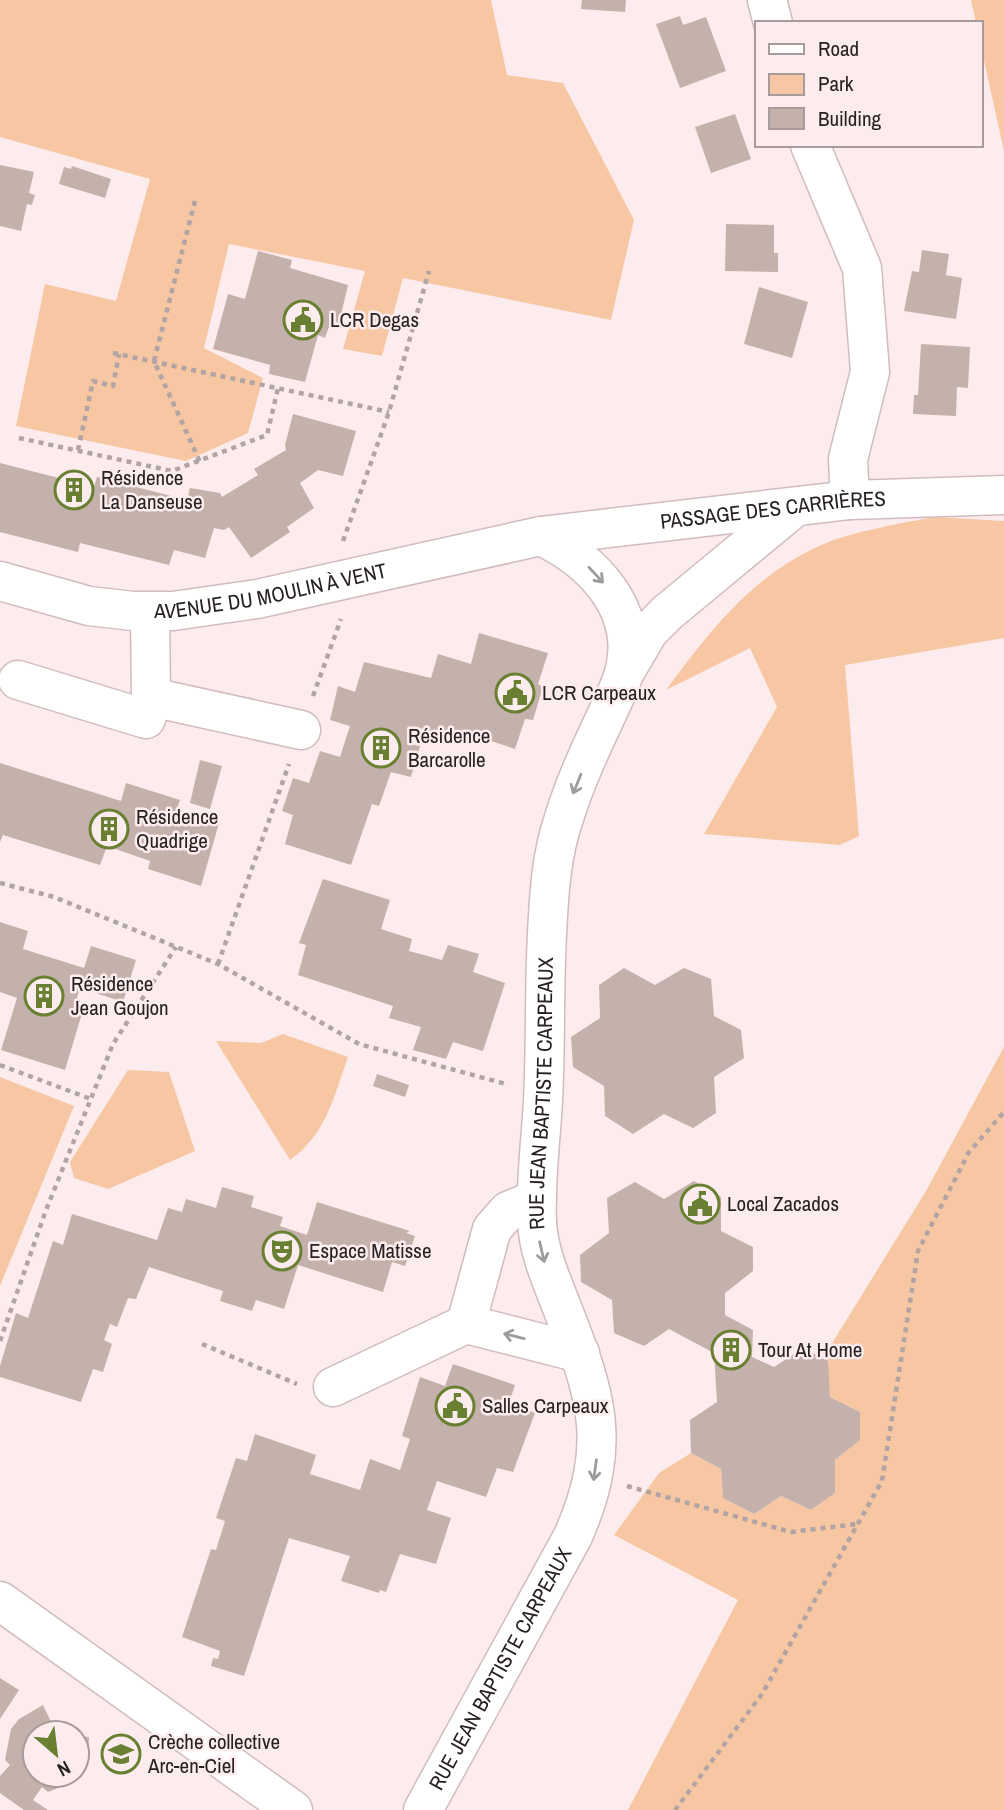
<svg xmlns="http://www.w3.org/2000/svg" width="1004" height="1810" viewBox="0 0 1004 1810" font-family="'Archivo Narrow',sans-serif">
<style>
.green{fill:#f7c6a2}
.building{fill:#c4b1ab}
.lines{fill:none;stroke-linecap:round;stroke-linejoin:round}
.minor-casing{stroke:#d1bcbd;stroke-width:41}
.path{stroke:#b1a4a4;stroke-width:4.5;stroke-dasharray:5 5;stroke-linecap:butt}
.minor{stroke:#fff;stroke-width:38}
.oneway{stroke:#9e9b9b}
.labels{text-anchor:middle;stroke-width:5;stroke-linejoin:round;paint-order:stroke}
.poi-label{font-size:21px;fill:#282121;stroke:#fdeced;text-anchor:start}
.street-label{font-size:21px;fill:#282121;stroke:#fdeced}
</style>
<rect width="100%" height="100%" fill="#fdeced"/>
<g class="green">
<polygon points="0,0 491,0 507,75 563,83 634,220 611,320 403,278 382,356 343,349 365,271 229,244 204,348 263,378 248,433 186,461 16,426 45,284 116,301 150,179 0,137"/>
<polygon points="971,0 1004,0 1004,151 981,47 981,23 976,23"/>
<path d="M934,517L1004,521V638L845,665L859,836L840,845L704,834L777,707L750,648L666,690C708,634 749,579 815,548C850,531 895,525 934,517Z"/>
<path d="M283,1034L348,1057C334,1096 326,1135 290,1160L216,1041L261,1043Z"/>
<polygon points="1004,1047 1004,1810 628,1810 738,1600 614,1535 659,1473 691,1453 721,1469 723,1498 754,1514 781,1496 811,1510 835,1493 835,1460 860,1440 860,1412 830,1397 826,1353 926,1191"/>
<polygon points="128,1070 169,1072 195,1151 108,1189 74,1178 70,1162"/>
<polygon points="0,1077 74,1106 0,1286"/>
</g>
<g class="building">
<polygon points="582,0 626,0 625,12 581,9"/>
<polygon points="680,16 683,25 706,17 726,71 680,88 656,24"/>
<polygon points="735,114 751,159 711,173 695,127"/>
<polygon points="0,165 34,172 29,193 35,195 32,205 27,204 21,231 0,226"/>
<polygon points="72,166 111,179 105,198 59,184 64,167 71,169"/>
<polygon points="726,224 774,225 774,253 778,253 778,272 725,271"/>
<polygon points="922,250 949,254 946,275 962,278 956,319 904,311 912,271 919,272"/>
<polygon points="258,251 292,260 290,268 348,285 339,323 331,321 325,338 318,335 305,382 269,374 270,365 213,349 228,294 245,299"/>
<polygon points="759,287 808,302 792,358 744,344"/>
<polygon points="921,344 970,347 968,388 957,387 956,416 913,414 914,395 918,395"/>
<polygon points="293,414 356,431 343,476 318,470 300,483 314,508 287,527 290,532 251,558 229,527 224,530 214,528 205,558 174,550 169,565 80,543 78,552 0,532 0,463 94,487 97,477 187,500 190,488 220,493 222,497 258,475 254,469 286,450 285,445"/>
<polygon points="479,633 548,653 538,684 543,687 533,720 525,719 515,749 485,739 482,744 415,727 410,744 420,746 411,777 391,772 379,806 372,804 351,865 285,844 293,815 282,811 293,778 309,783 320,751 340,757 350,726 330,720 338,686 355,692 364,662 431,678 438,654 471,664"/>
<polygon points="200,760 222,766 210,809 190,803"/>
<polygon points="0,763 121,801 126,783 180,800 177,809 219,823 201,886 148,869 150,861 107,846 100,865 3,835 0,842"/>
<polygon points="323,879 390,900 381,929 412,939 409,951 442,960 448,945 479,954 473,972 505,983 483,1051 453,1042 446,1059 413,1050 421,1027 389,1018 393,1006 298,975 306,945 299,943"/>
<polygon points="0,922 28,931 23,949 84,968 91,946 136,960 123,1002 80,988 74,1007 83,1010 65,1070 1,1050 17,998 0,992"/>
<polygon points="624,968 655,985 684,968 711,979 714,1016 741,1030 744,1058 714,1077 716,1113 693,1128 664,1114 633,1134 605,1116 604,1086 573,1067 571,1037 600,1018 599,985"/>
<polygon points="377,1074 409,1085 405,1097 373,1086"/>
<polygon points="694,1181 721,1197 721,1231 753,1247 753,1271 725,1293 725,1315 753,1330 752,1357 774,1367 803,1348 828,1361 830,1397 860,1412 860,1440 835,1460 835,1493 811,1510 781,1496 754,1514 723,1498 721,1469 691,1453 690,1420 717,1402 714,1353 669,1329 644,1346 614,1333 612,1300 581,1282 580,1255 609,1233 607,1198 635,1182 664,1199"/>
<polygon points="222,1187 254,1196 251,1207 283,1217 280,1226 307,1235 317,1202 410,1231 406,1233 415,1236 405,1266 392,1262 383,1292 298,1265 284,1309 256,1300 252,1311 220,1301 223,1291 149,1267 136,1299 128,1298 117,1327 110,1324 104,1340 112,1344 103,1372 93,1369 81,1402 0,1377 0,1366 16,1313 28,1318 53,1241 63,1245 72,1214 157,1240 168,1208 182,1212 186,1199 216,1208"/>
<polygon points="453,1364 515,1385 509,1403 535,1413 513,1472 497,1468 486,1497 437,1481 427,1510 451,1518 436,1564 400,1554 386,1592 380,1590 379,1593 341,1581 350,1556 289,1538 244,1676 211,1666 213,1658 218,1659 220,1651 182,1637 211,1549 216,1550 225,1521 216,1518 236,1458 247,1461 255,1434 316,1455 310,1474 360,1490 370,1459 400,1470 410,1439 402,1436 420,1377 445,1386"/>
<polygon points="0,1678 19,1690 0,1719"/>
<polygon points="43,1705 54,1728 61,1733 35,1733 35,1775 75,1775 56,1789 48,1792 42,1787 33,1800 48,1810 24,1810 0,1793 0,1776 10,1765 5,1760 11,1729 19,1719"/>
<polygon points="77,1736 89,1737 88,1756 77,1773"/>
</g>
<g class="lines">
<defs>
<g id="minor">
<polyline points="767,0 773,23"/>
<polyline points="810,145 862,268 870,372 848,459 850,500"/>
<path id="s1" d="M0,581L89,606L133,611H173L257,599L541,536L850,500L1004,495"/>
<polyline points="150,612 151,697 301,730"/>
<polyline points="625,672 649,631 667,613 795,507"/>
<polyline points="18,680 146,719 151,697"/>
<polyline points="537,1199 508,1211 492,1229 466,1324 580,1353"/>
<polyline points="333,1387 466,1324"/>
<polyline points="0,1601 293,1810"/>
<path id="s2" d="M423,1810L573,1536C614,1443 596,1394 561,1305C550,1277 539,1252 537,1223C535,1182 541,1140 543,1100C546,1045 544,989 547,934C549,895 551,855 564,818C575,782 591,748 607,714C613,700 622,684 625,669C639,608 592,560 541,536"/>
</g>
</defs>
<use href="#minor" class="minor-casing"/>
<g class="path">
<polyline points="195,201 154,361 200,462"/>
<polyline points="113,353 389,412"/>
<polyline points="19,438 172,471 267,435 278,388"/>
<polyline points="78,450 93,381 113,386 119,354"/>
<polyline points="343,541 389,412 429,271"/>
<polyline points="313,696 341,619"/>
<polyline points="0,883 54,897 218,964 359,1044 506,1084"/>
<polyline points="218,964 289,764"/>
<polyline points="0,1065 91,1099"/>
<polyline points="0,1341 46,1210 113,1044 176,947"/>
<polyline points="202,1344 297,1384"/>
<polyline points="627,1486 791,1532 857,1524"/>
<polyline points="675,1810 762,1694 882,1481 918,1251 969,1152 1004,1112"/>
</g>
<use href="#minor" class="minor"/>
</g>
<defs><path id="oneway-shaft" d="M-6 0H5M1.5-3L5.5 0L1.5 3" fill="none" stroke-width="1.6" stroke-linecap="round" stroke-linejoin="round" transform="scale(1.75)"/></defs>
<g class="oneway">
<use href="#oneway-shaft" transform="translate(596 575) rotate(47)"/>
<use href="#oneway-shaft" transform="translate(577 784) rotate(112)"/>
<use href="#oneway-shaft" transform="translate(542 1252) rotate(77)"/>
<use href="#oneway-shaft" transform="translate(514 1336) rotate(-166)"/>
<use href="#oneway-shaft" transform="translate(595 1470) rotate(98)"/>
</g>
<defs>
<symbol id="civic-ring" viewBox="-11 -11 22 22"><circle r="9.5" fill="#fdeced" stroke="#698032" stroke-width="1.5"/><path d="M-.6-6.5H3V-4.5H.6V-3L4-1V1h2V6H-6V1h2V-1L-.6-3ZM-1.2 2.5V6h2.4V2.5Z" fill="#698032"/></symbol>
<symbol id="building-ring" viewBox="-11 -11 22 22"><circle r="9.5" fill="#fdeced" stroke="#698032" stroke-width="1.5"/><path d="M-4-6H4V6H1V3H-1V6H-4ZM-2.5-4.3h1.7v1.8h-1.7ZM.8-4.3h1.7v1.8H.8ZM-2.5-1h1.7V.8h-1.7ZM.8-1h1.7V.8H.8Z" fill="#698032"/></symbol>
<symbol id="theatre-ring" viewBox="-11 -11 22 22"><circle r="9.5" fill="#fdeced" stroke="#698032" stroke-width="1.5"/><path d="M-5-5.5Q0-4 5-5.5V0Q5 5 0 6Q-5 5-5 0ZM-3.3-2.5H-1v1.5H-3.3ZM1-2.5H3.3v1.5H1ZM-2.8 1Q0 5.5 2.8 1Z" fill="#698032"/></symbol>
<symbol id="school-ring" viewBox="-11 -11 22 22"><circle r="9.5" fill="#fdeced" stroke="#698032" stroke-width="1.5"/><path d="M0-5L7-2L0 1L-7-2ZM-4 1L0 2.5L4 1V4Q0 6-4 4Z" fill="#698032"/></symbol>
</defs>
<g fill-rule="evenodd">
<use href="#civic-ring" x="281" y="298" width="44" height="44"/>
<use href="#building-ring" x="52" y="468" width="44" height="44"/>
<use href="#civic-ring" x="493" y="671" width="44" height="44"/>
<use href="#building-ring" x="359" y="726" width="44" height="44"/>
<use href="#building-ring" x="87" y="807" width="44" height="44"/>
<use href="#building-ring" x="22" y="974" width="44" height="44"/>
<use href="#civic-ring" x="678" y="1182" width="44" height="44"/>
<use href="#theatre-ring" x="260" y="1229" width="44" height="44"/>
<use href="#building-ring" x="709" y="1328" width="44" height="44"/>
<use href="#civic-ring" x="433" y="1384" width="44" height="44"/>
<use href="#school-ring" x="99" y="1732" width="44" height="44"/>
</g>
<g class="labels">
<g class="poi-label">
<text x="330" y="327">LCR Degas</text>
<text x="101" y="485">Résidence<tspan x="101" dy="24">La Danseuse</tspan></text>
<text x="542" y="700">LCR Carpeaux</text>
<text x="408" y="743">Résidence<tspan x="408" dy="24">Barcarolle</tspan></text>
<text x="136" y="824">Résidence<tspan x="136" dy="24">Quadrige</tspan></text>
<text x="71" y="991">Résidence<tspan x="71" dy="24">Jean Goujon</tspan></text>
<text x="727" y="1211">Local Zacados</text>
<text x="309" y="1258">Espace Matisse</text>
<text x="758" y="1357">Tour At Home</text>
<text x="482" y="1413">Salles Carpeaux</text>
<text x="148" y="1749">Crèche collective<tspan x="148" dy="24">Arc-en-Ciel</tspan></text>
</g>
<g class="street-label">
<text dy="7" stroke="none"><textPath href="#s1" startOffset="786">PASSAGE DES CARRIÈRES</textPath></text>
<text dy="7" stroke="none"><textPath href="#s1" startOffset="276">AVENUE DU MOULIN À VENT</textPath></text>
<text dy="7" stroke="none"><textPath href="#s2" startOffset="768">RUE JEAN BAPTISTE CARPEAUX</textPath></text>
<text dy="7" stroke="none"><textPath href="#s2" startOffset="161">RUE JEAN BAPTISTE CARPEAUX</textPath></text>
</g>
</g>
<rect x="755" y="21" width="228" height="126" fill="#fdeced" stroke="#a89b9b" stroke-width="2"/>
<rect x="769" y="44" width="35" height="10" fill="#ffffff" stroke="#a89b9b" stroke-width="2"/>
<text x="818" y="56" font-size="21" fill="#282121">Road</text>
<rect x="769" y="74" width="35" height="21" fill="#f7c6a2" stroke="#a89b9b" stroke-width="2"/>
<text x="818" y="91" font-size="21" fill="#282121">Park</text>
<rect x="769" y="108" width="35" height="21" fill="#c4b1ab" stroke="#a89b9b" stroke-width="2"/>
<text x="818" y="126" font-size="21" fill="#282121">Building</text>
<g transform="translate(56 1754) rotate(152)"><circle r="33" fill="#fdeced" stroke="#a89b9b" stroke-width="2"/>
<path d="M0-5L12 26L0 18L-12 26Z" fill="#698032"/>
<text y="-10" font-size="19" font-weight="bold" text-anchor="middle" fill="#282121">N</text>
</g>
</svg>
